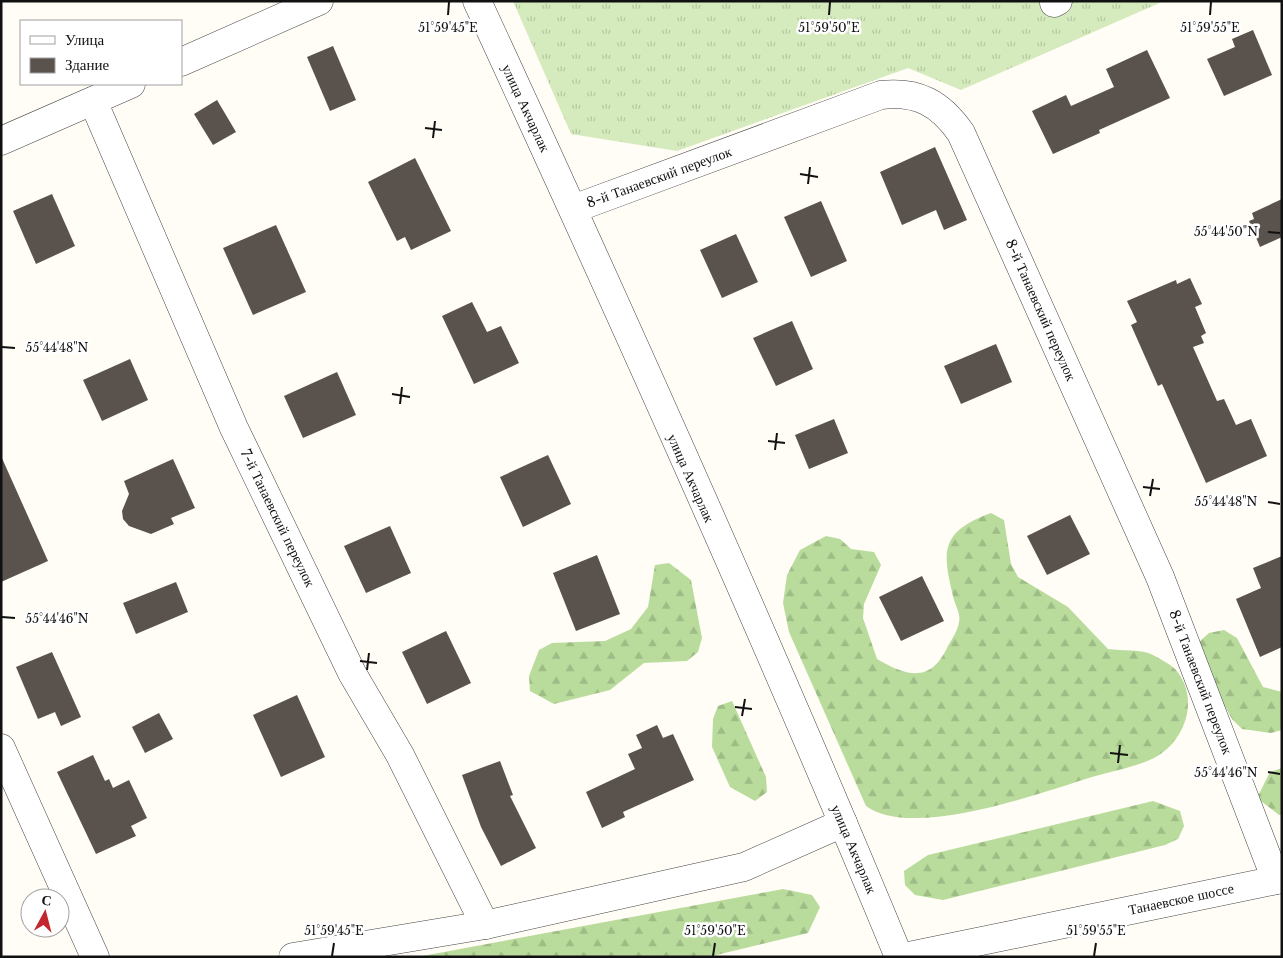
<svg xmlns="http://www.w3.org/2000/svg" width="1283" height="958" viewBox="0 0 1283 958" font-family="'Libre Baskerville',serif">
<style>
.grass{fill:url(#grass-tufts)}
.forest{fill:url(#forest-firs)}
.building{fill:#5a524d}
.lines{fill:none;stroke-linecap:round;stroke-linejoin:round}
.minor-casing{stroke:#444;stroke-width:29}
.minor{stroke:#fff;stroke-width:28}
.ticks{fill:none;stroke:#111;stroke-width:2}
.labels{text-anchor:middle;stroke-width:5;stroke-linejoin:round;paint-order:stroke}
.street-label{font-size:14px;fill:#111;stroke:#fff}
.ticks-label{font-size:12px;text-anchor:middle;fill:#111;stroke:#fff;stroke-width:5;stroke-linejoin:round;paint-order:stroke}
</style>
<defs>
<pattern id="grass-tufts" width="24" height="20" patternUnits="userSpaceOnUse" patternTransform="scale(1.25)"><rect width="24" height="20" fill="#d5ebbd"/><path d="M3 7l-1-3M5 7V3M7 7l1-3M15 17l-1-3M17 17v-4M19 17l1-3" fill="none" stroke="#b6c8a1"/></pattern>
<pattern id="forest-firs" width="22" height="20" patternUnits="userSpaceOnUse" patternTransform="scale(1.25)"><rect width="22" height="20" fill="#b9dc9c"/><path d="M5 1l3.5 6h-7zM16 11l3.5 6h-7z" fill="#9ebc85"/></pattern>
</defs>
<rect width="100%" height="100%" fill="#fffdf5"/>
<polygon class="grass" points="513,1 1164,1 961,90 908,68 677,151 571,134"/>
<g class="forest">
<path d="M991,513L1004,520L1011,564L1018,577L1068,607L1108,649C1121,651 1142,649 1153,655C1160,659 1170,664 1175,669C1201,698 1185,742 1154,758C1136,767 1112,771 1092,777C1041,793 911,840 866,806L789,632L783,603L787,575L800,550L826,536L840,539L851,549L874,552L881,565L864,604L863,618L877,659C908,677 931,683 948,646C952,639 958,630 959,622C961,616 956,606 954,600C942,552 939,532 991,513Z"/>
<polygon points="669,563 691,580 702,638 698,652 687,661 644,663 610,690 554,704 530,691 529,676 539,650 552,643 605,641 631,629 648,607 655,565"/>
<polygon points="1224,630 1237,638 1263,687 1282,692 1282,730 1271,733 1242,729 1232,719 1197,657 1198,643 1209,633"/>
<polygon points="732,701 766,777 767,792 755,801 730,787 712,747 713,719 718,706"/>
<polygon points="1282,768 1282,815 1279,815 1257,798 1270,772"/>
<polygon points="1153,801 1180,811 1184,826 1178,839 1165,845 943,900 915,895 905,885 904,871 928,855"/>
<polygon points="783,889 812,895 820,907 808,933 708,957 417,957"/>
</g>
<g class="building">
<polygon points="1253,30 1272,75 1224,96 1207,59 1235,47 1232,39"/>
<polygon points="333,46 356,100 330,111 307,57"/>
<polygon points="1147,50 1170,98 1099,130 1100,133 1053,154 1032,111 1066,95 1071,106 1114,87 1106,69"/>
<polygon points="217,100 236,132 213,145 194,114"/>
<polygon points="935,147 967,220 944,230 936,210 902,225 880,172"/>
<polygon points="415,158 451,231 411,250 405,237 397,241 368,182"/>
<polygon points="52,194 75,246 36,264 13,211"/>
<polygon points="1282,199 1282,237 1260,247 1249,221 1254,219 1252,213"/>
<polygon points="821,201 847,261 811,277 784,217"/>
<polygon points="276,225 306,292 253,315 223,248"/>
<polygon points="736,234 758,282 722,298 700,250"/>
<polygon points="1190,278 1202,304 1195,307 1206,333 1201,336 1204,343 1193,347 1217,401 1224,399 1236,425 1251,419 1267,456 1206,483 1162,384 1158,386 1131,325 1137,322 1127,301 1176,280 1177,284"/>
<polygon points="472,302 487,332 501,326 519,363 474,384 442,316"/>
<polygon points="792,321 813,369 776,386 753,338"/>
<polygon points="996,344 1012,382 961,404 944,366"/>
<polygon points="130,359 148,400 102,421 83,380"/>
<polygon points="337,372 356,415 303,438 284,396"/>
<polygon points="834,419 848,453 809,469 795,435"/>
<polygon points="548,455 571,504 523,527 500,477"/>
<polygon points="1,456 48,561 1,582"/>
<polygon points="173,459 195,508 171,518 174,524 151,534 129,526 123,519 122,511 129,494 124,481"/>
<polygon points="1070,515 1090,554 1047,575 1027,536"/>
<polygon points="390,526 411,573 366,593 344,546"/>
<polygon points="597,555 620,614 576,631 553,573"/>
<polygon points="1282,556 1282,647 1260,657 1236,599 1261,588 1253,568"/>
<polygon points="922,576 944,621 901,641 879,597"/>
<polygon points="176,582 188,612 136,634 123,603"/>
<polygon points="446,631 471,683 427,704 402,652"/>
<polygon points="52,652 81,717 61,726 55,712 38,719 16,667"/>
<polygon points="297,695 325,757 281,777 253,715"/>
<polygon points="159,713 173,739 145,753 132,727"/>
<polygon points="657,725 663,738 673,734 694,780 623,812 625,817 602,828 586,792 635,769 628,754 642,748 636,735"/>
<polygon points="93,755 105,781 109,779 113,788 129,780 147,818 131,826 136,836 96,854 57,772"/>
<polygon points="500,761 513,795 510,796 536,848 501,866 481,827 462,775"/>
</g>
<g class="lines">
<defs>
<g id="minor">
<path d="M477,1C623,317 766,635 899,957"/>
<polyline points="1054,3 1058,1"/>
<polyline points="181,62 319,1"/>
<polyline points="93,101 234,428 352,673 400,755 485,925"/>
<polyline points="1,141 131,84"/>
<path d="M573,209L881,95C918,91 940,103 961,133L1160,577L1276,880"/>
<polyline points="1,748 95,957"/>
<polyline points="293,957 485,925 744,867 843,823"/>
<polyline points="904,957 1282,879"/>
</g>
</defs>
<use href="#minor" class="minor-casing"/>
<use href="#minor" class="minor"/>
</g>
<path class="ticks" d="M448,15L449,2M829,15L830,2M1210,15L1211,2M425,128L442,130M433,138L435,121M800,174L818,177M808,184L810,167M1268,232L1280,233M2,347L15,348M392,394L410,397M400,404L402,387M768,441L785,443M775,450L777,433M1143,487L1160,489M1150,496L1153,479M1268,502L1280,504M2,617L15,618M360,661L377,663M367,670L369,653M735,707L752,709M742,716L745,699M1110,753L1128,755M1118,763L1120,745M1268,772L1280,774M332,956L334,943M713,956L715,943M1094,956L1096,943"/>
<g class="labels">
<g class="street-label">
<text transform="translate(526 108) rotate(65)" y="5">улица Акчарлак</text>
<text transform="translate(659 177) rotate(-20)" y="5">8-й Танаевский переулок</text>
<text transform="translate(1041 310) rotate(66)" y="5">8-й Танаевский переулок</text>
<text transform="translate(691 478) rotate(66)" y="5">улица Акчарлак</text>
<text transform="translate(278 518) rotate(64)" y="5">7-й Танаевский переулок</text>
<text transform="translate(1201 682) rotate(69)" y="5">8-й Танаевский переулок</text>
<text transform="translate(854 849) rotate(67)" y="5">улица Акчарлак</text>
<text transform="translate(1181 899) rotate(-12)" y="5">Танаевское шоссе</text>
</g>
</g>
<g class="ticks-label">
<text x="448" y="32">51°59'45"E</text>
<text x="829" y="32">51°59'50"E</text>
<text x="1210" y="32">51°59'55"E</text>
<text x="1226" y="236">55°44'50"N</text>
<text x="57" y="352">55°44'48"N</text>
<text x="1226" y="506">55°44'48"N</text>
<text x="57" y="623">55°44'46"N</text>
<text x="1226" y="777">55°44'46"N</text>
<text x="334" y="935">51°59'45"E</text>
<text x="715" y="935">51°59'50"E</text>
<text x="1096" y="935">51°59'55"E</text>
</g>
<rect width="1283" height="958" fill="none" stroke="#111111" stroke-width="5"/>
<rect x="20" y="20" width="162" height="65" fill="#ffffff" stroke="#a0a0a0"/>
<rect x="30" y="36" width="25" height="8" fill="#ffffff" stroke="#a0a0a0"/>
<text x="65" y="45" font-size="15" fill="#111111">Улица</text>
<rect x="30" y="58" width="25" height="15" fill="#5a524d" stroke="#a0a0a0"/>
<text x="65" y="70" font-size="15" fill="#111111">Здание</text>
<g transform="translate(45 913) rotate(7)"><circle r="24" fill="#ffffff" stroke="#a0a0a0"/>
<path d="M0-4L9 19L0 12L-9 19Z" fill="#c4262e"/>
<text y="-8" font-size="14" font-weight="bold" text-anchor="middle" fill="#111111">С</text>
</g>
</svg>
